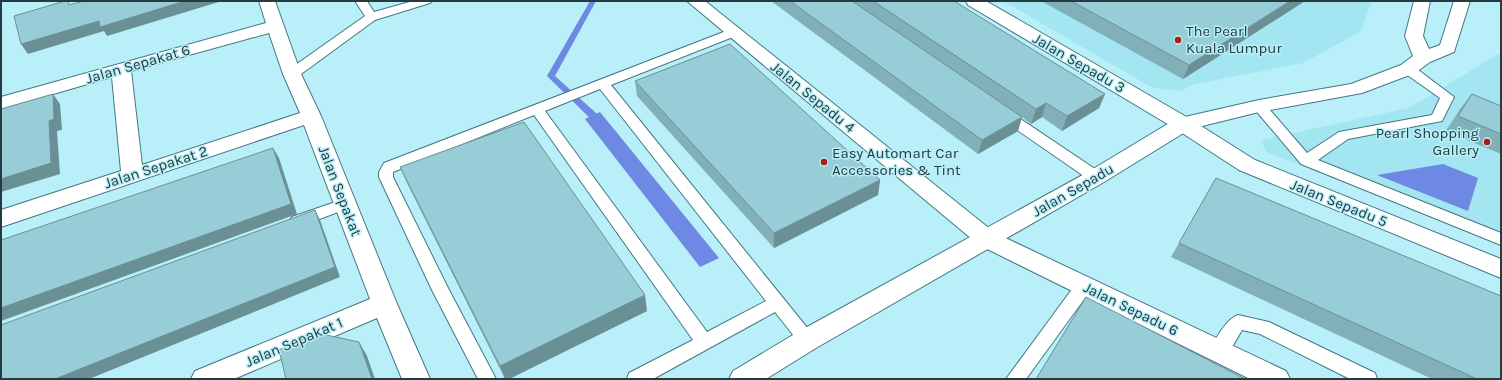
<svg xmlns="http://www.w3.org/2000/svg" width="1502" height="380" viewBox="0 0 1502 380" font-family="Karla,sans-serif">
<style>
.built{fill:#a3e5f0}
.water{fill:#6d89e4}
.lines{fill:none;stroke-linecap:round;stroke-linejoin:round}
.stream{fill:#6d89e4;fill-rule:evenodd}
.lane-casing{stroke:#447780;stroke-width:2}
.street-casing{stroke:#447780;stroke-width:2}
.secondary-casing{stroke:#447780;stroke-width:2}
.lane{fill:#fff;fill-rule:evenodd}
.street{fill:#fff;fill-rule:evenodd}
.secondary{fill:#fff;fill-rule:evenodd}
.wall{fill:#82b0b8}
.shaded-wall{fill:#6a9096}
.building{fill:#97cdd6;stroke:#6a9096}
.poi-dot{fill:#ac1b11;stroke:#b8eff8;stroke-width:1.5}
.labels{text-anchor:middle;stroke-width:3;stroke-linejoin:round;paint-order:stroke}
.poi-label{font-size:15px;fill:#253b3f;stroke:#b8eff8;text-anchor:start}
.street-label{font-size:15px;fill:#253b3f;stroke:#b8eff8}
</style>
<rect width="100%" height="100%" fill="#b8eff8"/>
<g class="built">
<polygon points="1003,1 1372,1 1360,32 1303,63 1191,85 1181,91 1153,88"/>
<polygon points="1501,44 1501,244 1266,152 1262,140 1409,108 1500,53"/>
</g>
<g class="water">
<polygon points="600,112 719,258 700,267 585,119"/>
<polygon points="1443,164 1478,178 1468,211 1377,175"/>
</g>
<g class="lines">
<polygon class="stream" points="590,1 596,1 555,76 596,113 604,123 600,126 597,125 547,76"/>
<defs>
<g id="lane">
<polygon points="355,1 367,1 374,12 413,1 432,1 430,3 375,20 297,77 287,77 286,74 287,71 365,16"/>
<path d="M734,28L740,32L738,35L611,85L813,335L816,340L813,345L807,347L801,345L775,312L653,379H627L629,373L693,340L534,115L393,172V177L448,288L496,379H478L432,290L379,177V172L384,163ZM600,89L766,301L707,332L545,111Z"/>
<polygon points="1408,65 1413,66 1454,97 1442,121 1348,139 1318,160 1501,233 1501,245 1301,164 1252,106 1254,103 1264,103 1307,153 1339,132 1432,115 1440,98 1403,72 1402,69 1403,66"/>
<polygon points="1002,109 1007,110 1101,173 1103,177 1101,181 1096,182 1091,181 997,116 995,113 997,110"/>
<polygon points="344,199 349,200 352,204 349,208 298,227 292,225 290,221 292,217"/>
<polygon points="1084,279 1090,281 1092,286 1090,291 1026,379 1006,379 1078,281"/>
<path d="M1238,315L1269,322L1375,373L1377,379H1350L1260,334L1242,330C1235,341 1227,362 1212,356L1209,351C1215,340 1226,319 1238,315Z"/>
</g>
<g id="street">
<path d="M259,1H275L301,74L321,116L397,304L430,379H402L377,318L234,379H191L195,371L370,299L304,125L1,227V210L121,171L112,77L1,109V97L266,23ZM269,33L283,74L300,113L142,165L131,71Z"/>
<polygon points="687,1 705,1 995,233 1286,371 1290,379 1250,379 979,245"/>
<polygon points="966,1 986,1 1190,119 1255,160 1501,259 1501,278 1239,170 1176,129 968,5"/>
</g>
<polygon id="secondary" points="1414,1 1430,1 1423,36 1429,49 1440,45 1454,1 1470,1 1454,52 1430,62 1415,73 1362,93 1259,112 1190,129 1104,182 816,348 766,379 729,379 733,371 798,332 1088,172 1176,119 1259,100 1351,84 1401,65 1413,56 1405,36"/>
</defs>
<use href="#lane" class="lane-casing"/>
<use href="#street" class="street-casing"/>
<use href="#secondary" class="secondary-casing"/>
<use href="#lane" class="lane"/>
<use href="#street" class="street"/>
<use href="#secondary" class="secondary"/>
</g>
<g class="wall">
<polygon points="771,1 954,1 1105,94 1099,108 1062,131 1042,117 1031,124 1022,117 1018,131 978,154"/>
<polygon points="1041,1 1305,1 1183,79"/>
<polygon points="635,81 880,180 878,195 774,248 637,96"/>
<polygon points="1472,94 1501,106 1501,154 1446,131 1460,109"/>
<polygon points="400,167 647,311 509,379 505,379 407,183"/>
<polygon points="1216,178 1501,379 1432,379 1171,257"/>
</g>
<g class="shaded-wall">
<polygon points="185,1 222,1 107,36 104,31 28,54 21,44 99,21"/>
<polygon points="1290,1 1305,1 1183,79 1189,65"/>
<polygon points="53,94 60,104 62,130 57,131 60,174 1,192 1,179 49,121"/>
<polygon points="1105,94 1099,108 1062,131 1067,116"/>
<polygon points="1046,103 1042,117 1031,124 1036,109"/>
<polygon points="1022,117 1018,131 978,154 982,140"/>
<polygon points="273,148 279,158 297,214 1,321 1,308"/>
<polygon points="880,180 878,195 774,248 774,233"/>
<polygon points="315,210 320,220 340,277 89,379 55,379"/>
<polygon points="645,295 647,311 509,379 505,379 500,366"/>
<polygon points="359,342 367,356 375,379 372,379"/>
</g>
<g class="building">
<polygon points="65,1 68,1 69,5 84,1 185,1 100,27 99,21 21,44 14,16"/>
<polygon points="790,1 852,1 1022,117 982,140"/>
<polygon points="873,1 954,1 1105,94 1067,116 1046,103 1036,109"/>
<polygon points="1071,1 1290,1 1189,65"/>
<polygon points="730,44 880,180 774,233 635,81"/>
<polygon points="53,94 54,119 49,121 51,163 1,179 1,109"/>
<polygon points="1472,94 1501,106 1501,134 1458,116"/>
<polygon points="524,122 645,295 500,366 400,167"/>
<polygon points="273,148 291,204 1,308 1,240"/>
<polygon points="1216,178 1501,296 1501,379 1477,379 1179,243"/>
<polygon points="315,210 335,267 55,379 1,379 1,325"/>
<polygon points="1086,297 1245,379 1036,379"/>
<polygon points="317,333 359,342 372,379 286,379 279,350"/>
</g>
<g class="poi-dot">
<circle cx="1178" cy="40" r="4"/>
<circle cx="1487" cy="142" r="4"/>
<circle cx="824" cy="162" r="4"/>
</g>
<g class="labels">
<g class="poi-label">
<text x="1186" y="36">The Pearl<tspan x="1186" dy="17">Kuala Lumpur</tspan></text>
<text x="1479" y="138" text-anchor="end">Pearl Shopping<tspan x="1479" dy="17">Gallery</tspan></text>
<text x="832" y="158">Easy Automart Car<tspan x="832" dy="17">Accessories &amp; Tint</tspan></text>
</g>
<g class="street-label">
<text transform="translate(1079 63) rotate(30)" y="5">Jalan Sepadu 3</text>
<text transform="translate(138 64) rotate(-16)" y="5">Jalan Sepakat 6</text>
<text transform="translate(813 97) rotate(39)" y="5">Jalan Sepadu 4</text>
<text transform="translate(156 167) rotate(-18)" y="5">Jalan Sepakat 2</text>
<text transform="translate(1073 190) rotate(-30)" y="5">Jalan Sepadu</text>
<text transform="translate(340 191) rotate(69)" y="5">Jalan Sepakat</text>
<text transform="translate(1339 203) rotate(22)" y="5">Jalan Sepadu 5</text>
<text transform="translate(1131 309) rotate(26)" y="5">Jalan Sepadu 6</text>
<text transform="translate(294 342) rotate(-23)" y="5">Jalan Sepakat 1</text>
</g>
</g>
<rect width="1502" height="380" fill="none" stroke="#253b3f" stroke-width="4"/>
</svg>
